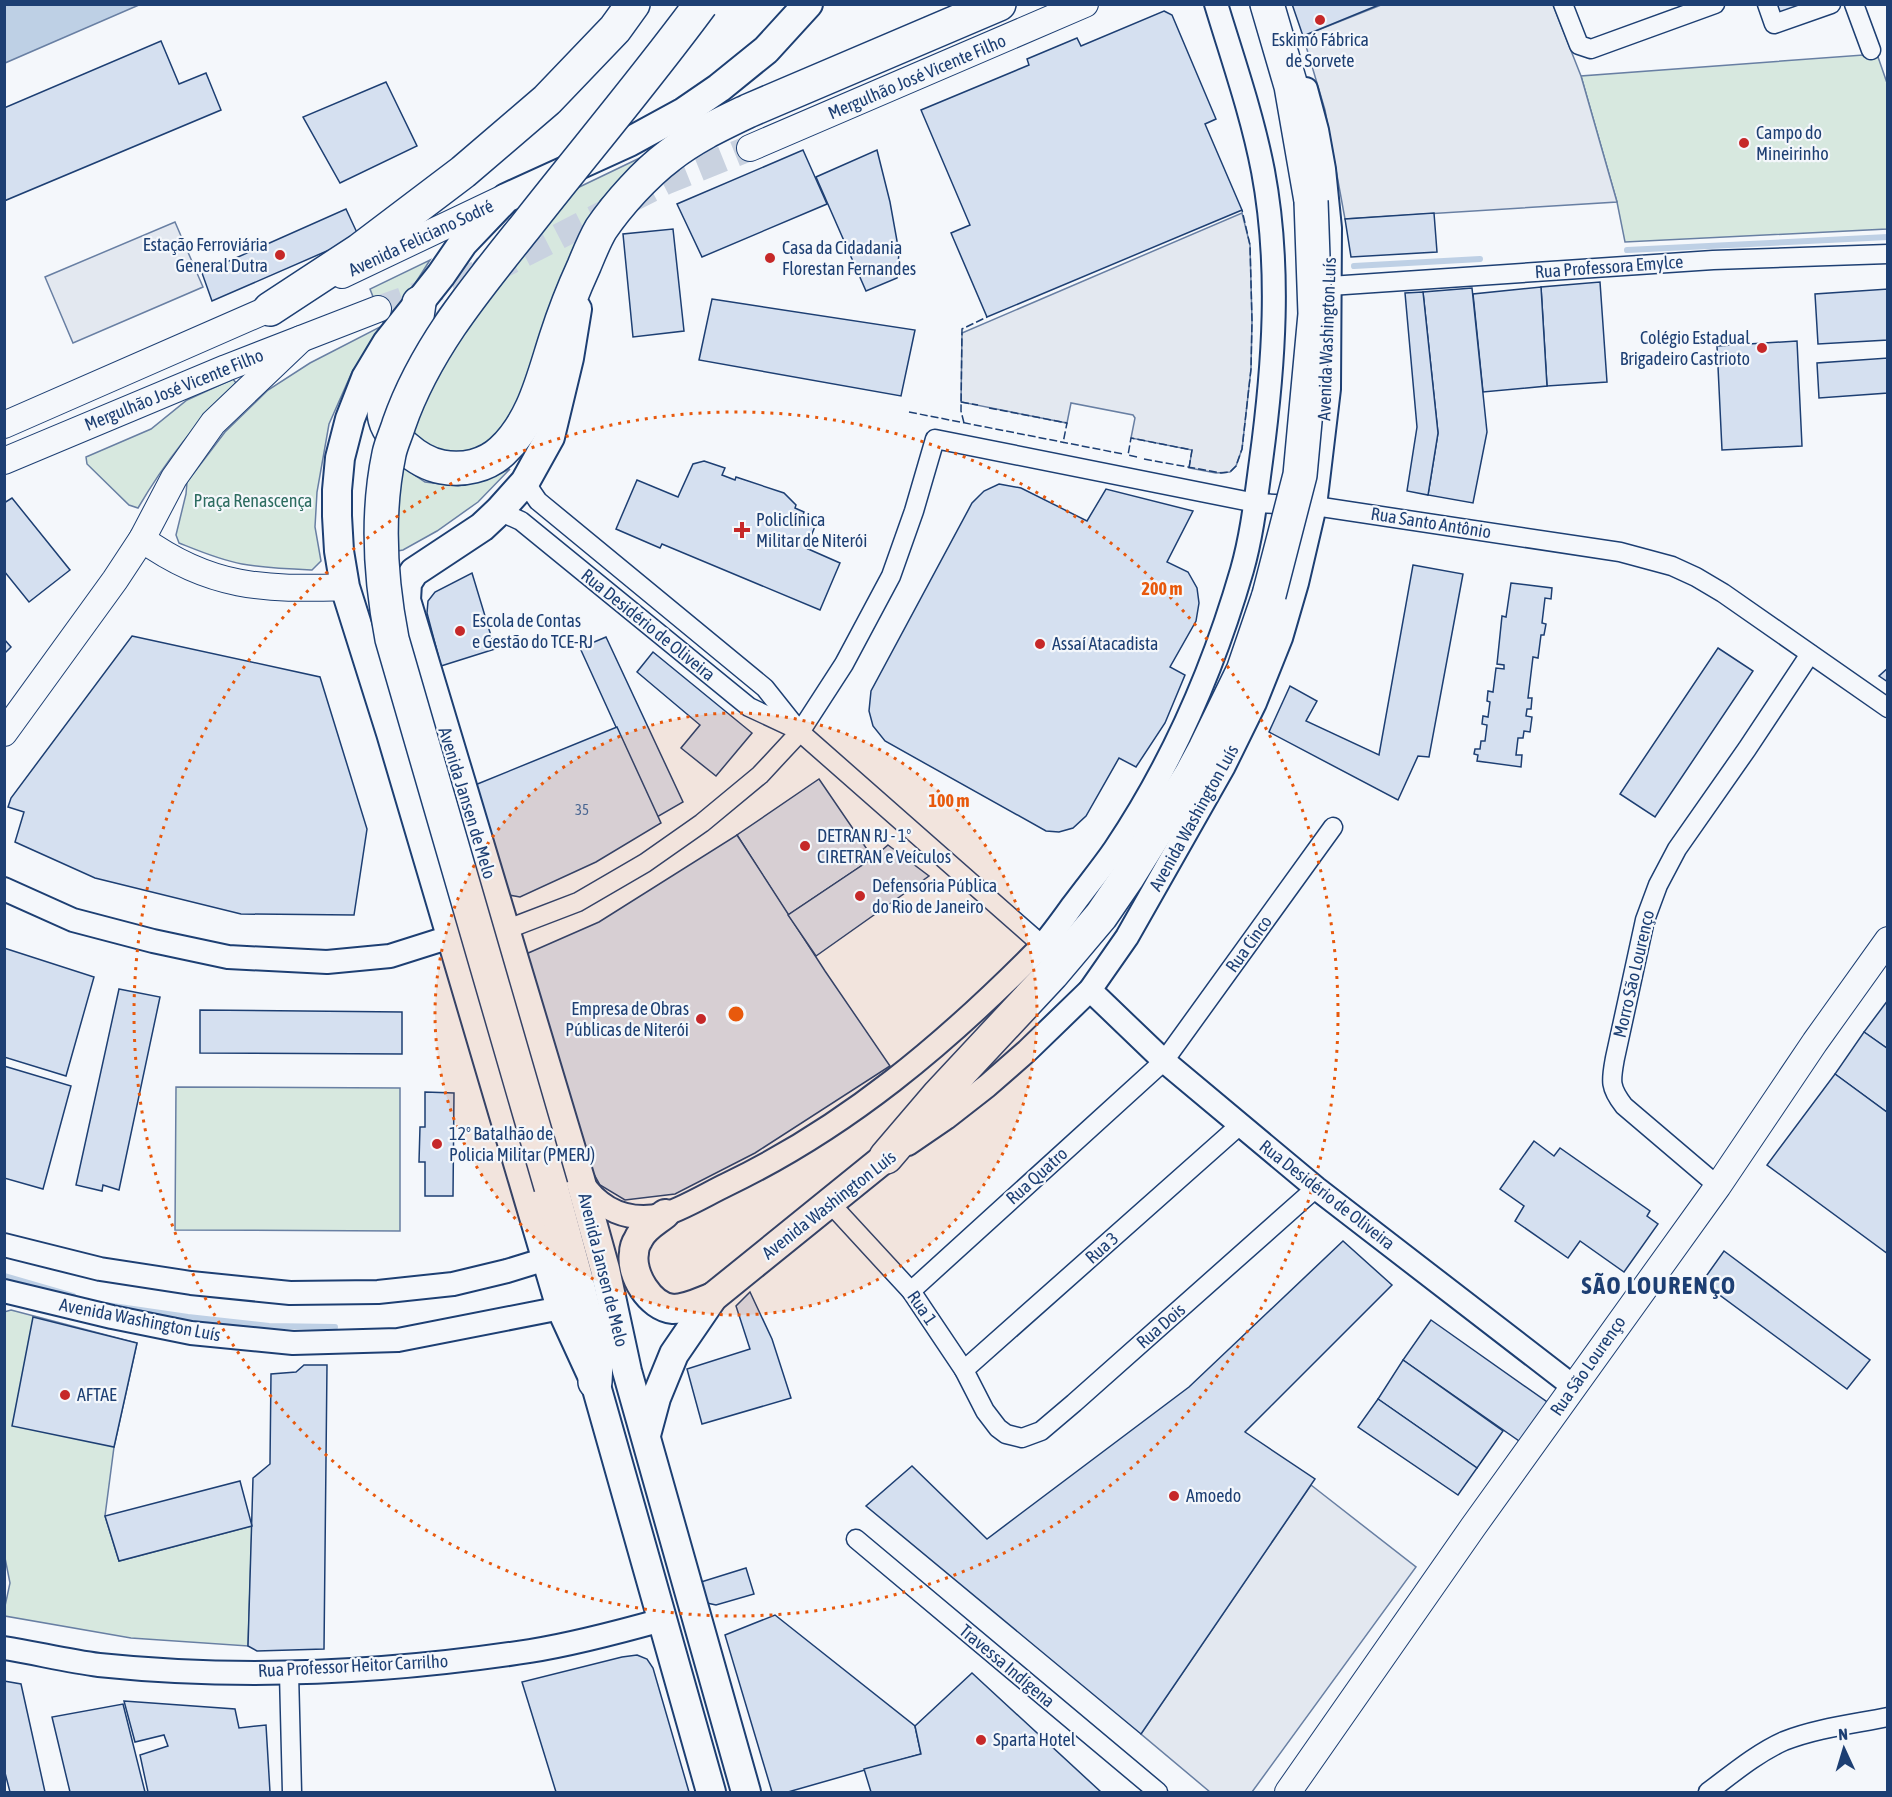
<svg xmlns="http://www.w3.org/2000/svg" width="1892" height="1797" viewBox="0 0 1892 1797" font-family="'Asap Condensed',sans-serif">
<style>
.green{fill:#d7e8df;stroke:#687fa3;stroke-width:1.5}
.parking{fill:#e3e8f0;stroke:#687fa3;stroke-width:1.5}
.water{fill:#bed0e5;stroke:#687fa3;stroke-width:1.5}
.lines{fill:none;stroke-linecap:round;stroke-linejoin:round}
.stream{stroke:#bed0e5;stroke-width:6}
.building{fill:#d5e0f0;stroke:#1d3f73;stroke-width:1.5}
.secondary-tunnel{stroke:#c9d2e0;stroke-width:26;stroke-dasharray:26 13;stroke-linecap:butt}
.minor-casing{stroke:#1d3f73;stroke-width:21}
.tertiary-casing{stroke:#1d3f73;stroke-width:26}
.secondary-casing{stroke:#1d3f73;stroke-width:28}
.primary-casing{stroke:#1d3f73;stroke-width:32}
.motorway-casing{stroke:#1d3f73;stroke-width:36}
.minor{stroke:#f4f7fb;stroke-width:18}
.tertiary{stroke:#f4f7fb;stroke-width:22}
.secondary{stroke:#f4f7fb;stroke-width:26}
.primary{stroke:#f4f7fb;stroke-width:28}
.motorway{stroke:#f4f7fb;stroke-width:33}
.motorway-bridge-casing{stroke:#1d3f73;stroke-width:36;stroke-linecap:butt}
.motorway-bridge{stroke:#f4f7fb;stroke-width:33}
.fence{stroke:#1d3f73;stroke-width:1.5;stroke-dasharray:8 3;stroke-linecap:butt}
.ring{fill:none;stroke:#e8590c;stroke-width:3;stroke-dasharray:3 6}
.poi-dot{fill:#c62828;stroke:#f4f7fb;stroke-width:2}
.labels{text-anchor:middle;stroke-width:4.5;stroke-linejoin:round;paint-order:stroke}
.number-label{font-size:15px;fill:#4b6792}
.poi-label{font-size:18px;fill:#1d3f73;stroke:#f4f7fb;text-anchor:start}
.street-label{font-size:18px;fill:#1d3f73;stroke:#f4f7fb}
.park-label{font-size:18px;fill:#2c6c60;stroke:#f4f7fb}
.district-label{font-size:24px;font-weight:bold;letter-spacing:1.5px;fill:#1d3f73;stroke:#f4f7fb}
.centre{fill:#e8590c;stroke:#f4f7fb;stroke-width:3}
.ring-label{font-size:18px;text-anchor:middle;font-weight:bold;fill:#e8590c;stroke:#f4f7fb;stroke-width:4.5;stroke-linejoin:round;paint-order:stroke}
</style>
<rect width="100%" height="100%" fill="#f4f7fb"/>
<g class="green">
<polygon points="1877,54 1887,83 1887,229 1625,242 1617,202 1581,76"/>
<polygon points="646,155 600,201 580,238 509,428 460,459 435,453 415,436 410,421 409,367 437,313 477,259 515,227 571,191"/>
<path d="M430,260L387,328L353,370L329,424L317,492L315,527L321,561L312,570C289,569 265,568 242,564C220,560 199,551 179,543L176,535L186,494L187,482L225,432L268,390L310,363L384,325L370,289Z"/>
<path d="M233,379L236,383C196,422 166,460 138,508L129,505L87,464L86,457L151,429L187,400Z"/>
<polygon points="401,466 425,482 458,486 486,480 510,469 478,502 437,531 403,550 369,556"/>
<polygon points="176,1087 400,1088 400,1231 175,1230"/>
<polygon points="11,1310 137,1343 114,1447 105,1516 119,1561 252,1526 248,1646 131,1638 5,1616 5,1606 10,1583 4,1553 4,1312"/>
</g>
<g class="parking">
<polygon points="1381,5 1553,5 1581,76 1617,202 1345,219 1325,110 1303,36"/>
<polygon points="1242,213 1250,245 1252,321 1251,369 1242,449 1236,466 1230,472 1216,473 1189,468 1192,450 1131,438 1135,418 1133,415 1071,403 1067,423 961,402 962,333"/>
<polygon points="175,222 203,287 73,343 45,277"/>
<polygon points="1311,1485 1416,1567 1252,1792 1210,1792 1141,1734"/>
</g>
<polygon class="water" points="5,4 139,4 139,5 5,63"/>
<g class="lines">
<g class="stream">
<polyline points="1627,250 1888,237"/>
<polyline points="1354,266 1480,259"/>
<polyline points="4,1276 73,1296"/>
<polyline points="106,1305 188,1317 269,1326 335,1327"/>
</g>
</g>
<g class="building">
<polygon points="1292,4 1381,4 1303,36"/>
<polygon points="1774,4 1819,4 1779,18"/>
<polygon points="1164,11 1172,15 1216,119 1205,124 1242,210 987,317 951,233 970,225 921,110 1029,65 1027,59 1077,38 1081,46"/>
<polygon points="161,41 179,84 206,73 221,110 4,201 4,108"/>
<polygon points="386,82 417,146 340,183 303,117"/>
<polygon points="803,150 827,204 702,257 677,204"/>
<polygon points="877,150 890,202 899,252 897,278 866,291 816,177"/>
<polygon points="346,209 359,237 212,301 202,273"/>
<polygon points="1434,213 1437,252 1351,257 1345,219"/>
<polygon points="673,229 684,331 633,337 623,234"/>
<polygon points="1600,282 1607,382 1547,386 1541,287"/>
<polygon points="1541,287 1547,386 1483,392 1473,294"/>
<polygon points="1472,288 1487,432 1473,503 1428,495 1438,433 1423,292"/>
<polygon points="1888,289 1888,340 1818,344 1815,294"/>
<polygon points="1423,292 1438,433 1428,495 1407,491 1417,427 1405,293"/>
<polygon points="712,299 915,330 901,396 699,360"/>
<polygon points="1797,341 1802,446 1722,450 1717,346"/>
<polygon points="1888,358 1888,393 1819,398 1817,363"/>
<polygon points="704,461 725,468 722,475 735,480 736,477 784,493 796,505 795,508 804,512 802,518 816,524 806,548 840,563 820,610 662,544 660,548 616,529 637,480 678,497 693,464"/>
<polygon points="999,484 1021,488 1087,521 1106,489 1193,511 1167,562 1188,572 1197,588 1199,603 1196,621 1170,667 1185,675 1165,723 1136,767 1119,758 1086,816 1073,828 1059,832 1046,831 885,741 873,726 869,711 871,691 972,503 984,491"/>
<polygon points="12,498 70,570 29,602 4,571 4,503"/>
<polygon points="1413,565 1463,574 1429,757 1418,756 1398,800 1269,732 1290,686 1317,701 1306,721 1379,755"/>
<polygon points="472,573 495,649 441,666 427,613 428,601 435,592"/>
<polygon points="1511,583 1552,588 1551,599 1545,598 1542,623 1546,624 1544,635 1541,635 1538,658 1533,657 1528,698 1532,698 1531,709 1527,709 1526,716 1532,717 1530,732 1524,731 1523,738 1518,738 1516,755 1522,755 1521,767 1477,761 1478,755 1474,754 1475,749 1480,749 1481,741 1485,741 1487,725 1482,724 1483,716 1488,717 1490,702 1487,701 1488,691 1493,692 1496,668 1504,669 1504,665 1497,664 1502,616 1506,617"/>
<polygon points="132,636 320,677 367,829 354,915 241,914 95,878 15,842 24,812 8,807 11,798"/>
<polygon points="606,637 683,802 657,817 580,648"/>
<polygon points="4,639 11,647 4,654"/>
<polygon points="1718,648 1753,671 1655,817 1620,794"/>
<polygon points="653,652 752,733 716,776 681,748 700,725 637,672"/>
<polygon points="1888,668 1888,682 1879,676"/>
<polygon points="617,727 661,823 596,862 520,897 509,895 475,785"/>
<polygon points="819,779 873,858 788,915 737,835"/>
<polygon points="737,835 825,971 890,1066 755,1153 675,1194 625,1200 600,1185 585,1158 526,954 599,922"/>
<polygon points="888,845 929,876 816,956 788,915 873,858"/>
<polygon points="4,948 94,977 66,1076 4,1057"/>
<polygon points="119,989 160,997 119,1190 103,1185 102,1191 76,1185"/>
<polygon points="1888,1000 1888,1049 1864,1032"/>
<polygon points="200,1010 402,1012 402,1054 200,1053"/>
<polygon points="1864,1032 1888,1049 1888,1113 1835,1074"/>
<polygon points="4,1066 71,1086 43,1189 4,1178"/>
<polygon points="1835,1074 1888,1113 1888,1254 1767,1165"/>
<polygon points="425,1092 454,1093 453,1196 425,1196 425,1162 419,1162 420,1127 425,1127"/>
<polygon points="1534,1141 1554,1156 1560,1148 1650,1211 1647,1216 1658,1224 1624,1272 1580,1241 1568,1258 1515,1221 1524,1206 1500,1189"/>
<polygon points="1343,1241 1392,1285 1245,1432 1315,1479 1141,1734 866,1506 912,1466 987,1539 1189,1387"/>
<polygon points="1724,1251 1870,1360 1847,1389 1702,1282"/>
<polygon points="750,1292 772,1339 791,1398 702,1424 687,1369 750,1349 736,1306"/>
<polygon points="33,1317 137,1343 114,1447 12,1426"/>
<polygon points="1431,1320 1550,1404 1522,1443 1403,1360"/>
<polygon points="1403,1360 1503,1431 1477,1468 1378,1399"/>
<polygon points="304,1365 327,1365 324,1649 257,1651 248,1646 253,1478 270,1464 271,1374 296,1372"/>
<polygon points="1378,1399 1477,1468 1458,1495 1358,1427"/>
<polygon points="240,1481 252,1526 119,1561 105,1516"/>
<polygon points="746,1568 754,1594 716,1605 707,1603 701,1582"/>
<polygon points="775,1615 915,1726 921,1754 788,1792 772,1792 725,1635"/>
<polygon points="637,1655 647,1659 653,1668 689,1792 556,1792 522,1682 622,1657"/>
<polygon points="972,1673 1101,1792 871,1792 864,1769 921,1754 915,1726"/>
<polygon points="4,1681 21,1684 45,1792 10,1792 4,1769"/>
<polygon points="124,1701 235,1709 239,1728 266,1725 270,1792 148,1792 140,1755 168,1746 164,1735 135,1742"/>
<polygon points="123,1704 145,1792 70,1792 52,1717"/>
</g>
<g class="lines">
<polyline class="secondary-tunnel" points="378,309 505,264 665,182 750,148"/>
<defs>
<g id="minor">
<polyline points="1563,4 1579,45 1591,49 1715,4"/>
<polyline points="1767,4 1774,24 1831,4"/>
<polyline points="1854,4 1871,50"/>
<polyline points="1330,286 1713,260 1888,254"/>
<polyline points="525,482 538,501 765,688 800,732 1042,945"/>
<polyline points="499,511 521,521 749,707 796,729"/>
<polyline points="505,930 578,902 645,863 702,823 760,775 800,732 844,664 891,576 914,511 935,439 1256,503 1315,506 1620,552 1672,566 1696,577 1723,593 1888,708"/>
<path d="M1718,1186L1624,1106C1609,1087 1611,1080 1615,1058L1645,920L1658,885L1677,849L1747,749L1810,654"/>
<polyline points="829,1202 911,1291 964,1370 985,1411 998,1428 1006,1434 1022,1438 1041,1431 1074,1403 1316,1188"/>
<polyline points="911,1291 1164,1061 1333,827"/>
<polyline points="964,1370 1240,1125"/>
<polyline points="856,1539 1158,1792"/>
<polyline points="289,1673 292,1792"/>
<path d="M1708,1792C1732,1774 1757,1753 1784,1741C1817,1728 1854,1724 1888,1717"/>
</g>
<g id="tertiary">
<polyline points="4,889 73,920 153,941 228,957 327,962 390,956 450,937"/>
<polyline points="1090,990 1164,1061 1316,1188 1574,1387"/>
<polyline points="908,1144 946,1118 987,1086 1027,1051 1090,990 1127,937 1224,766 1255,703 1281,638 1297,583 1315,506 1329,389 1330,228 1324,169 1317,130 1306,89"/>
<path d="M581,1181C600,1210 628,1222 662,1215C679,1211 709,1193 726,1185C847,1127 945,1044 1039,949C1051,936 1062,920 1073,905C1087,886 1102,868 1115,849C1172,764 1214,667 1242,570C1252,535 1256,498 1261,461C1274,365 1281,267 1263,171C1252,114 1233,60 1216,4"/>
<polyline points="4,1245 100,1269 191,1283 290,1293 378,1292 453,1284 507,1271 546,1259"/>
<polyline points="4,1291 112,1317 191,1333 293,1343 398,1340 561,1308"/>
<path d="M4,1648C36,1653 67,1661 99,1665C242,1680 387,1673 530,1651C574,1644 619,1632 662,1620"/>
</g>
<g id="secondary">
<polyline points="750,148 1085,4"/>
<polyline points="342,275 504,198"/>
<polyline points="4,425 287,301"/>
<polyline points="4,461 226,368 378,309"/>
<path d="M142,539C210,588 264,590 345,587"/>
<polyline points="4,733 115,580 142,539 174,478 213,423 301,339"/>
<polyline points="1288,1792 1473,1527 1718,1186 1815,1042 1888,940"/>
</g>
<g id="primary">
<polyline points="577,309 569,358 550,437 525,482 499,511 482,527 414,572 407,583 406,600 580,1179 605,1269 627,1371 746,1792"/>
<path d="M665,1214C655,1222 643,1228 638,1240C636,1243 634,1249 634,1253C630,1274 650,1307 673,1309C687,1309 700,1302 713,1297"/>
<polyline points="646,1435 656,1398 674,1354 713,1297 886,1157"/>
<polyline points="711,1792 595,1382 561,1308 391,733 345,587 339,551 337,516 337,490 340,458 350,419 366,378 387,343 441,275 463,243 506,198 629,142 684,112 719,88 766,50 808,4"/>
</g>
<g id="motorway">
<polyline points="1267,4 1291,86 1311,201"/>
<path d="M419,303C417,319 415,333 409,348C400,368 385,387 384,411C384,436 419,463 442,467C463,471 486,466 502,451C534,421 543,378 556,338C564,313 573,290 584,266C589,254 594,241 601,229C618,204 645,174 669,156C693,137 721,124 748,111L999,4"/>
<polyline points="270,309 360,250 463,172 547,100 615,29 633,4"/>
<polyline points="886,1157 939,1095 1052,974 1101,916 1127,878 1191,775 1205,749 1243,671 1269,595"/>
<polyline points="551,1187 577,1283 596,1363 595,1382"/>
</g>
</defs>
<use href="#minor" class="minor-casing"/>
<use href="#tertiary" class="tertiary-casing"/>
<use href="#secondary" class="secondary-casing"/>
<use href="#primary" class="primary-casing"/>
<use href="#motorway" class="motorway-casing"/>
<use href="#minor" class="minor"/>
<use href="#tertiary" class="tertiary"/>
<use href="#secondary" class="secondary"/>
<use href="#primary" class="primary"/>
<use href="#motorway" class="motorway"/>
<defs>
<g id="motorway-bridge">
<polyline points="1269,595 1300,475 1315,314 1311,201"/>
<path d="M551,1187L392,639C380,577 376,516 389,454C391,444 396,434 399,424C425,349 477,287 526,226C584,152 645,80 701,4"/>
</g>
</defs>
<use href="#motorway-bridge" class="motorway-bridge-casing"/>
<use href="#motorway-bridge" class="motorway-bridge"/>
<g class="fence">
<polyline points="961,402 978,405"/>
<polyline points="989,408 1067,423 1063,443"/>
<polyline points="909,412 1123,454"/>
<polyline points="964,423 961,411 962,329 987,317"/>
<polyline points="1137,457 1128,455 1131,438 1192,450 1189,468"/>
<polyline points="1144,459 1221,473 1230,472 1236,466 1242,449 1251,369 1252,321 1250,245 1242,210"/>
</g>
</g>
<circle cx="736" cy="1014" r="301" fill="#e8590c" fill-opacity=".12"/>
<g class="ring">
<circle cx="736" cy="1014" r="301"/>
<circle cx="736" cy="1014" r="602"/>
</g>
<g class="poi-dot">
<circle cx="1320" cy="20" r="6"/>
<circle cx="1744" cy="143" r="6"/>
<circle cx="280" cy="255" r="6"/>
<circle cx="770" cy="258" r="6"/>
<circle cx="1762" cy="348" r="6"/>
<path d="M739 521h6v6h6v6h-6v6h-6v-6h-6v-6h6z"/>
<circle cx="460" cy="631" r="6"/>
<circle cx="1040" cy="644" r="6"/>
<circle cx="805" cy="846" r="6"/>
<circle cx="860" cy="896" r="6"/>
<circle cx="701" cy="1019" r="6"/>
<circle cx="437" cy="1144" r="6"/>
<circle cx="65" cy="1395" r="6"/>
<circle cx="1174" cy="1496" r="6"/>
<circle cx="981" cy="1740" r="6"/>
</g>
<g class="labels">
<g class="number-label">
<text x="582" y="815">35</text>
</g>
<g class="poi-label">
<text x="1320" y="46" text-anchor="middle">Eskimó Fábrica<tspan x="1320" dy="21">de Sorvete</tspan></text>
<text x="1756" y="139">Campo do<tspan x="1756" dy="21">Mineirinho</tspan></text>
<text x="268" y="251" text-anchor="end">Estação Ferroviária<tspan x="268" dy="21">General Dutra</tspan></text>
<text x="782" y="254">Casa da Cidadania<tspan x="782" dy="21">Florestan Fernandes</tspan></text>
<text x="1750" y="344" text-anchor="end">Colégio Estadual<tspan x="1750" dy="21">Brigadeiro Castrioto</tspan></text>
<text x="756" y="526">Policlínica<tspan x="756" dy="21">Militar de Niterói</tspan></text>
<text x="472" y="627">Escola de Contas<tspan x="472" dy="21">e Gestão do TCE-RJ</tspan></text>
<text x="1052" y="650">Assaí Atacadista</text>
<text x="817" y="842">DETRAN RJ - 1º<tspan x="817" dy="21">CIRETRAN e Veículos</tspan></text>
<text x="872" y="892">Defensoria Pública<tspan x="872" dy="21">do Rio de Janeiro</tspan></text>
<text x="689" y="1015" text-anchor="end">Empresa de Obras<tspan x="689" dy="21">Públicas de Niterói</tspan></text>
<text x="449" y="1140">12º Batalhão de<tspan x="449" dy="21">Policia Militar (PMERJ)</tspan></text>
<text x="77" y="1401">AFTAE</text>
<text x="1186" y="1502">Amoedo</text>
<text x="993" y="1746">Sparta Hotel</text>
</g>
<g class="street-label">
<text transform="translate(917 77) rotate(-23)" y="6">Mergulhão José Vicente Filho</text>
<text transform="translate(421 238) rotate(-25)" y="6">Avenida Feliciano Sodré</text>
<text transform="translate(1609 267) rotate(-4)" y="6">Rua Professora Emylce</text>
<text transform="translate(1327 339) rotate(-88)" y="6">Avenida Washington Luís</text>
<text transform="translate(174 390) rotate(-22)" y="6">Mergulhão José Vicente Filho</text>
<text transform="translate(1431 523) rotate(9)" y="6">Rua Santo Antônio</text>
<text transform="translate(648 625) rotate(39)" y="6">Rua Desidério de Oliveira</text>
<text transform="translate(467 803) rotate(73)" y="6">Avenida Jansen de Melo</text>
<text transform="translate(1194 818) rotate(-61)" y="6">Avenida Washington Luís</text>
<text transform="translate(1249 944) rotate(-54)" y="6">Rua Cinco</text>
<text transform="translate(1634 974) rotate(-77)" y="6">Morro São Lourenço</text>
<text transform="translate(1037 1176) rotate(-42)" y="6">Rua Quatro</text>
<text transform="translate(1327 1195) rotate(38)" y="6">Rua Desidério de Oliveira</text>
<text transform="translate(829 1205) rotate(-38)" y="6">Avenida Washington Luís</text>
<text transform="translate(1102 1248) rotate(-42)" y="6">Rua 3</text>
<text transform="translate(603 1270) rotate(76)" y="6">Avenida Jansen de Melo</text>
<text transform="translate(922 1308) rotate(55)" y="6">Rua 1</text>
<text transform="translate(140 1320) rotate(11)" y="6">Avenida Washington Luís</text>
<text transform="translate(1161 1326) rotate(-41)" y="6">Rua Dois</text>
<text transform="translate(1588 1366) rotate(-55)" y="6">Rua São Lourenço</text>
<text transform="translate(353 1666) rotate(-3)" y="6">Rua Professor Heitor Carrilho</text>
<text transform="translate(1007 1666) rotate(40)" y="6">Travessa Indígena</text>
</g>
<g class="park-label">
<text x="253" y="507">Praça Renascença</text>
</g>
<g class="district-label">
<text x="1659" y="1294">SÃO LOURENÇO</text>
</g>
</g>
<circle cx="736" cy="1014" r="9" class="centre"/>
<g class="ring-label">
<text x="1162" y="595">200 m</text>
<text x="949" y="807">100 m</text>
</g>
<rect width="1892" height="1797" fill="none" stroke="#1d3f73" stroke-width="12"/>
<g transform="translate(1844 1749) rotate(356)" stroke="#f4f7fb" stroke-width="4.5" paint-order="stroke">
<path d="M0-4.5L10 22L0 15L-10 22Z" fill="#1d3f73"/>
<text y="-9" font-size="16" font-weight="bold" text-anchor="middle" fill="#1d3f73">N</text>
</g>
</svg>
